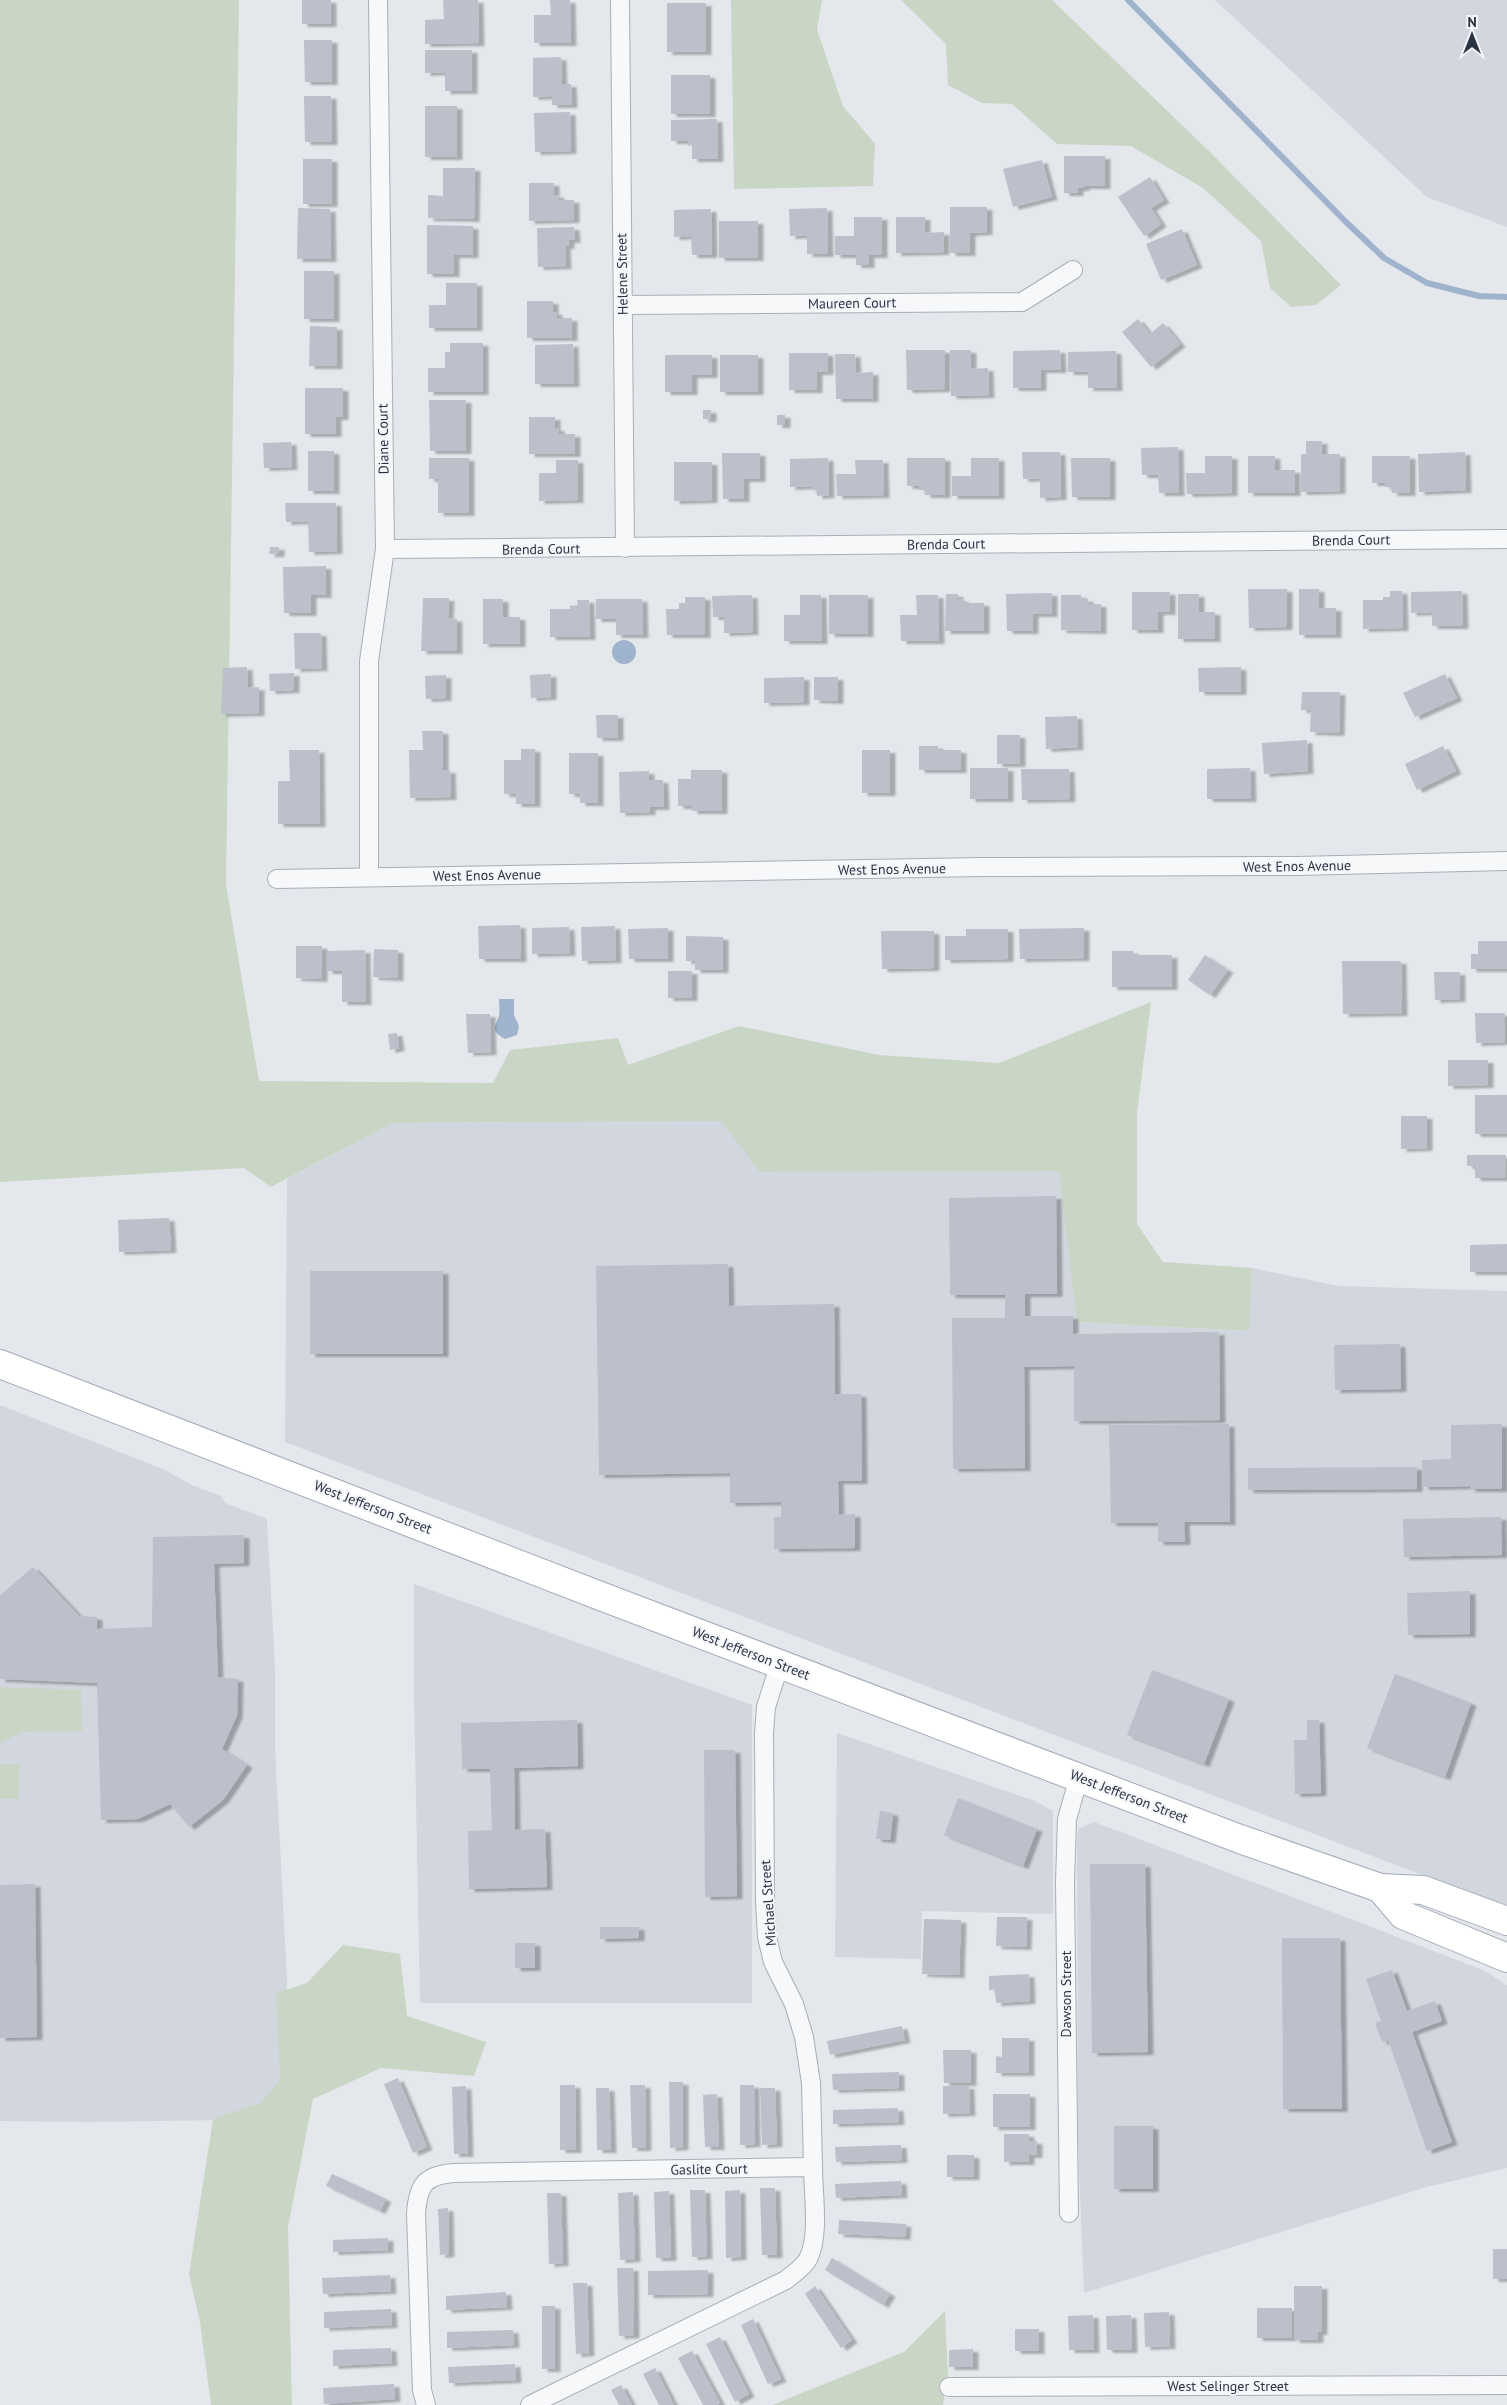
<svg xmlns="http://www.w3.org/2000/svg" width="1507" height="2405" viewBox="0 0 1507 2405" font-family="'PT Sans',sans-serif">
<style>
.built{fill:#d2d6de}
.green{fill:#c9d6c5}
.water{fill:#9fb4cc}
.lines{fill:none;stroke-linecap:round;stroke-linejoin:round}
.stream{stroke:#9fb4cc;stroke-width:6}
.building{fill:#bbc0ca;filter:url(#shadow)}
.minor-casing{stroke:#a9aeb7;stroke-width:20}
.primary-casing{stroke:#a3abb8;stroke-width:30}
.minor{stroke:#f7f8fa;stroke-width:18}
.primary{stroke:#fff;stroke-width:28}
.labels{text-anchor:middle;stroke-width:4;stroke-linejoin:round;paint-order:stroke}
.street-label{font-size:14px;fill:#2b3445;stroke:#f4f6f9}
</style>
<defs>
<filter id="shadow"><feDropShadow dx="5.5" dy="3" stdDeviation="1" flood-color="#0004"/></filter>
</defs>
<rect width="100%" height="100%" fill="#e4e7ec"/>
<g class="built">
<polygon points="1215,0 1507,0 1507,227 1427,197"/>
<polygon points="722,1121 761,1172 1060,1171 1077,1322 1248,1331 1252,1268 1338,1286 1507,1291 1507,1904 1488,1900 285,1442 287,1179 393,1123"/>
<polygon points="0,1405 165,1470 192,1485 221,1496 225,1503 267,1519 275,1667 275,1749 287,1980 285,2074 269,2103 224,2120 89,2122 0,2121"/>
<polygon points="414,1584 752,1705 752,2003 420,2003 414,1696"/>
<polygon points="837,1733 1035,1801 1053,1811 1053,1914 922,1911 921,1959 835,1957"/>
<polygon points="1094,1822 1361,1923 1485,1971 1507,1985 1507,2168 1423,2188 1084,2293 1078,2143 1077,1840 1078,1829"/>
</g>
<g class="green">
<polygon points="0,0 239,0 226,885 259,1081 493,1083 510,1050 618,1038 628,1065 739,1026 879,1055 999,1063 1151,1002 1137,1113 1137,1224 1163,1262 1252,1268 1249,1331 1077,1322 1059,1171 760,1172 721,1121 393,1123 271,1187 244,1168 0,1182"/>
<polygon points="731,0 822,0 817,30 843,106 875,144 873,186 734,189"/>
<polygon points="901,0 1052,0 1210,152 1341,285 1316,305 1291,307 1270,288 1261,241 1203,188 1131,146 1057,144 1012,104 982,103 948,85 946,44"/>
<polygon points="0,1687 81,1690 82,1731 22,1732 0,1743"/>
<rect x="0" y="1764" width="19" height="35"/>
<polygon points="343,1945 400,1954 407,2016 486,2042 474,2076 381,2068 313,2099 288,2227 292,2405 211,2405 200,2322 189,2274 213,2119 261,2103 280,2079 276,1993 307,1983"/>
<polygon points="945,2311 948,2374 943,2405 772,2405 904,2352"/>
</g>
<g class="water">
<circle cx="624" cy="652" r="12"/>
<path d="M499,999H514V1015L519,1026L517,1035L505,1039C491,1031 494,1028 499,1016C500,1011 499,1004 499,999Z"/>
</g>
<g class="lines">
<polyline class="stream" points="1128,0 1346,222 1384,258 1427,283 1479,296 1507,297"/>
</g>
<g class="building">
<rect x="302" y="0" width="29" height="24"/>
<polygon points="443,0 478,0 479,43 425,44 425,20 444,19"/>
<polygon points="550,0 570,0 571,43 534,43 534,15 551,15"/>
<rect x="667" y="3" width="39" height="49"/>
<polygon points="304,40 332,40 332,82 305,82"/>
<polygon points="425,50 472,50 472,91 445,91 445,72 425,73"/>
<polygon points="561,57 562,84 571,84 572,105 552,105 552,96 533,97 533,58"/>
<rect x="671" y="75" width="39" height="39"/>
<polygon points="304,96 331,96 332,142 305,142"/>
<rect x="425" y="106" width="32" height="51"/>
<polygon points="570,112 571,151 535,152 534,113"/>
<polygon points="717,119 718,159 692,159 692,145 688,146 688,141 671,141 671,120"/>
<polygon points="1064,156 1105,156 1105,186 1084,186 1084,188 1078,188 1078,193 1064,193"/>
<rect x="303" y="159" width="29" height="45"/>
<polygon points="1042,160 1052,197 1013,207 1003,169"/>
<polygon points="443,168 475,168 474,219 428,218 428,195 443,196"/>
<polygon points="1150,177 1164,200 1151,208 1161,224 1144,236 1118,197"/>
<polygon points="529,183 554,183 554,195 559,195 559,200 574,200 574,220 529,221"/>
<polygon points="950,207 987,207 987,232 970,233 970,253 950,253"/>
<polygon points="298,208 330,209 331,259 297,259"/>
<polygon points="827,208 828,254 807,254 807,235 790,236 789,209"/>
<polygon points="711,209 712,255 692,255 691,236 674,237 674,210"/>
<polygon points="854,217 882,217 882,255 869,255 869,265 856,265 856,255 835,255 835,236 854,236"/>
<polygon points="896,217 925,217 925,233 944,232 944,252 896,253"/>
<rect x="719" y="221" width="39" height="37"/>
<polygon points="427,225 473,226 473,255 454,255 454,274 427,274"/>
<polygon points="574,227 575,240 569,240 569,246 565,246 566,266 538,267 537,228"/>
<polygon points="1182,229 1197,265 1161,280 1146,244"/>
<rect x="304" y="271" width="30" height="48"/>
<polygon points="446,283 477,283 477,328 429,328 429,305 446,305"/>
<polygon points="527,301 553,301 553,312 557,312 557,318 572,318 572,338 527,338"/>
<polygon points="1138,319 1150,334 1163,323 1180,344 1151,367 1122,332"/>
<polygon points="310,326 337,327 337,366 309,366"/>
<polygon points="450,343 483,343 483,392 428,392 428,368 445,368 445,352 450,352"/>
<polygon points="573,344 574,384 535,384 535,345"/>
<polygon points="906,350 945,350 945,389 907,390"/>
<polygon points="950,350 971,350 971,369 988,368 989,395 951,396"/>
<polygon points="1060,350 1061,370 1041,370 1041,388 1013,388 1013,351"/>
<polygon points="1116,351 1117,388 1088,388 1088,372 1068,372 1068,352"/>
<polygon points="789,353 828,353 828,372 817,372 817,390 789,390"/>
<polygon points="835,354 855,354 856,373 873,372 873,399 836,399"/>
<polygon points="665,355 712,355 712,375 692,375 692,392 665,392"/>
<rect x="720" y="355" width="38" height="37"/>
<polygon points="305,388 343,388 343,417 336,417 336,434 305,434"/>
<polygon points="429,400 466,400 466,451 430,451"/>
<rect x="703" y="410" width="8" height="9"/>
<rect x="777" y="415" width="8" height="10"/>
<polygon points="529,417 555,417 555,428 559,428 559,434 575,434 575,454 529,454"/>
<polygon points="1306,441 1322,441 1322,454 1340,454 1340,491 1301,492 1301,454 1306,454"/>
<polygon points="291,442 292,467 264,468 263,443"/>
<polygon points="1178,447 1179,493 1159,493 1158,475 1142,475 1141,448"/>
<rect x="308" y="451" width="26" height="40"/>
<polygon points="1022,452 1060,452 1061,497 1040,498 1040,478 1023,479"/>
<polygon points="1465,452 1466,490 1419,492 1418,454"/>
<polygon points="722,453 760,453 760,479 744,479 744,499 723,499"/>
<polygon points="1205,456 1232,456 1232,493 1187,494 1186,473 1205,473"/>
<polygon points="1248,456 1275,456 1275,470 1295,470 1295,493 1248,493"/>
<polygon points="1372,456 1410,456 1410,493 1392,493 1391,487 1385,487 1385,483 1372,483"/>
<polygon points="429,458 469,458 469,513 438,513 438,479 429,479"/>
<polygon points="828,458 829,495 817,496 817,490 811,490 811,486 790,487 790,459"/>
<polygon points="907,458 945,458 945,495 925,495 925,490 919,490 919,486 907,486"/>
<polygon points="971,458 999,458 999,496 952,496 952,476 971,476"/>
<polygon points="1071,458 1110,458 1110,497 1072,497"/>
<polygon points="556,460 578,460 578,500 539,501 539,473 556,473"/>
<polygon points="855,460 883,460 884,495 837,496 836,474 856,474"/>
<polygon points="674,462 712,462 712,500 674,501"/>
<polygon points="285,503 336,503 337,551 309,552 308,521 286,522"/>
<polygon points="270,547 279,547 279,554 269,554"/>
<polygon points="326,566 326,595 311,595 311,613 284,613 283,567"/>
<polygon points="1248,589 1287,589 1287,627 1249,628"/>
<polygon points="1299,589 1319,589 1319,608 1336,608 1336,635 1299,635"/>
<polygon points="1390,591 1402,591 1403,628 1363,629 1363,600 1383,600 1383,597 1390,597"/>
<polygon points="1462,591 1463,626 1432,626 1432,612 1411,613 1411,592"/>
<polygon points="1132,592 1170,592 1170,612 1158,612 1158,630 1132,630"/>
<polygon points="1052,593 1052,614 1033,614 1033,631 1007,631 1006,594"/>
<polygon points="946,594 958,594 958,599 963,599 963,603 984,603 984,631 945,631"/>
<polygon points="1178,594 1199,594 1199,612 1215,612 1215,639 1178,639"/>
<polygon points="752,595 753,632 724,633 724,617 713,617 712,596"/>
<polygon points="800,595 821,595 822,641 784,641 784,615 800,615"/>
<rect x="829" y="595" width="39" height="39"/>
<polygon points="916,595 938,595 939,641 901,641 900,615 917,615"/>
<polygon points="1061,595 1081,595 1081,599 1088,599 1088,604 1101,604 1101,631 1061,630"/>
<polygon points="685,597 705,597 705,635 667,635 666,609 679,609 679,603 685,603"/>
<polygon points="423,598 449,598 448,618 457,619 457,651 421,651"/>
<polygon points="483,599 503,599 503,617 520,617 520,644 483,644"/>
<polygon points="596,599 642,599 643,635 616,635 616,619 596,619"/>
<polygon points="577,600 589,600 590,637 550,637 550,609 570,609 570,606 578,605"/>
<polygon points="294,633 321,633 322,668 295,669"/>
<polygon points="247,667 248,688 259,687 259,713 221,714 223,668"/>
<polygon points="1241,667 1241,692 1199,692 1198,668"/>
<polygon points="294,673 294,690 270,691 269,674"/>
<polygon points="551,674 551,697 531,698 530,675"/>
<polygon points="1445,674 1457,698 1415,717 1403,693"/>
<polygon points="446,675 446,698 426,699 425,676"/>
<polygon points="804,677 804,702 764,703 764,678"/>
<polygon points="814,677 838,677 838,701 814,700"/>
<polygon points="1302,692 1340,692 1339,733 1310,732 1311,710 1301,710"/>
<polygon points="596,715 618,715 618,738 597,738"/>
<polygon points="1077,716 1078,747 1046,749 1045,717"/>
<polygon points="422,731 443,731 443,770 450,770 451,797 410,798 409,750 423,750"/>
<rect x="997" y="735" width="23" height="29"/>
<polygon points="1307,740 1308,771 1264,774 1262,743"/>
<polygon points="919,746 938,746 938,750 961,750 961,770 919,770"/>
<polygon points="1443,746 1456,771 1417,790 1405,764"/>
<polygon points="521,749 535,749 535,804 516,804 516,794 504,794 504,760 521,760"/>
<polygon points="289,750 319,750 320,824 278,824 278,781 290,781"/>
<rect x="862" y="750" width="28" height="43"/>
<polygon points="569,753 598,753 598,803 580,803 580,794 569,794"/>
<rect x="970" y="768" width="38" height="31"/>
<polygon points="1250,768 1251,799 1207,799 1207,769"/>
<polygon points="1021,769 1069,769 1070,799 1022,800"/>
<polygon points="691,770 722,770 722,811 692,811 692,806 678,806 678,779 691,779"/>
<polygon points="649,771 649,780 663,780 664,807 650,807 650,812 620,813 619,772"/>
<polygon points="520,925 521,959 479,959 478,926"/>
<polygon points="615,926 616,960 582,961 581,927"/>
<polygon points="569,927 570,953 532,954 532,928"/>
<polygon points="668,928 668,959 629,959 628,929"/>
<polygon points="1084,928 1084,958 1020,959 1019,929"/>
<polygon points="966,929 1008,929 1008,959 945,960 945,936 966,936"/>
<polygon points="881,931 934,931 934,968 882,969"/>
<polygon points="686,936 723,937 723,970 695,970 695,961 686,961"/>
<polygon points="1478,941 1507,941 1507,969 1471,969 1471,954 1478,954"/>
<polygon points="296,946 322,946 322,979 296,978"/>
<polygon points="374,949 398,950 398,978 373,977"/>
<polygon points="365,950 366,1002 342,1002 342,971 327,971 327,951"/>
<polygon points="1112,951 1133,951 1133,955 1172,955 1172,987 1112,987"/>
<polygon points="1205,955 1228,970 1210,995 1188,980"/>
<polygon points="1342,961 1401,961 1402,1013 1343,1014"/>
<rect x="668" y="971" width="24" height="27"/>
<polygon points="1434,972 1460,972 1460,999 1435,1000"/>
<polygon points="1475,1013 1505,1013 1505,1042 1476,1043"/>
<polygon points="466,1014 490,1014 491,1052 468,1053"/>
<polygon points="397,1033 399,1048 390,1050 388,1034"/>
<polygon points="1448,1060 1488,1060 1488,1085 1448,1086"/>
<rect x="1475" y="1095" width="32" height="39"/>
<polygon points="1401,1116 1427,1116 1427,1148 1401,1149"/>
<polygon points="1467,1155 1506,1155 1505,1178 1475,1178 1475,1166 1467,1166"/>
<polygon points="1056,1196 1057,1294 1025,1294 1025,1316 1073,1316 1073,1334 1219,1332 1220,1420 1074,1421 1074,1366 1024,1367 1025,1468 953,1469 952,1318 1005,1318 1005,1295 950,1295 949,1198"/>
<polygon points="169,1218 171,1250 119,1252 118,1220"/>
<polygon points="1507,1244 1507,1272 1470,1272 1470,1245"/>
<polygon points="728,1264 729,1306 834,1304 835,1394 861,1394 862,1481 838,1481 839,1515 855,1514 855,1548 774,1549 774,1517 781,1517 781,1502 730,1503 730,1473 599,1475 596,1266"/>
<rect x="310" y="1271" width="133" height="83"/>
<polygon points="1400,1344 1401,1389 1335,1390 1334,1345"/>
<polygon points="1229,1424 1230,1522 1184,1522 1185,1542 1158,1542 1158,1523 1111,1523 1109,1425"/>
<polygon points="1502,1424 1502,1489 1470,1489 1470,1486 1423,1487 1422,1460 1451,1459 1451,1425"/>
<polygon points="1417,1467 1417,1489 1248,1490 1248,1468"/>
<polygon points="1501,1517 1502,1555 1404,1557 1403,1519"/>
<polygon points="244,1535 244,1563 214,1564 218,1677 238,1679 237,1715 222,1749 247,1765 223,1800 189,1827 170,1804 138,1819 101,1820 97,1683 0,1679 0,1595 33,1567 79,1616 97,1617 97,1629 152,1627 153,1537"/>
<polygon points="1470,1591 1470,1634 1408,1635 1407,1593"/>
<polygon points="1152,1670 1229,1699 1204,1764 1127,1735"/>
<polygon points="1395,1674 1471,1703 1445,1777 1367,1748"/>
<polygon points="577,1720 578,1766 514,1768 515,1830 545,1829 547,1887 469,1889 468,1831 492,1830 490,1769 462,1769 461,1723"/>
<polygon points="1307,1720 1319,1720 1321,1793 1295,1794 1294,1740 1307,1740"/>
<polygon points="704,1750 735,1750 737,1896 705,1897"/>
<polygon points="958,1798 1037,1829 1023,1866 944,1835"/>
<polygon points="880,1811 893,1813 890,1840 876,1839"/>
<polygon points="1090,1864 1145,1864 1148,2052 1092,2053"/>
<polygon points="35,1884 37,2037 0,2038 0,1885"/>
<polygon points="997,1917 1027,1917 1026,1947 996,1946"/>
<polygon points="924,1919 961,1920 959,1975 922,1974"/>
<polygon points="600,1927 639,1927 639,1938 600,1939"/>
<polygon points="1282,1938 1340,1938 1342,2109 1283,2109"/>
<rect x="515" y="1943" width="20" height="25"/>
<polygon points="1392,1970 1407,2011 1435,2001 1442,2021 1412,2032 1452,2142 1427,2151 1388,2040 1382,2042 1375,2023 1381,2021 1366,1979"/>
<polygon points="1029,1974 1030,2001 996,2003 995,1989 989,1990 989,1976"/>
<polygon points="902,2026 905,2040 830,2055 827,2041"/>
<polygon points="1002,2038 1029,2038 1029,2073 996,2073 996,2056 1002,2057"/>
<polygon points="943,2050 971,2050 971,2083 944,2083"/>
<polygon points="899,2072 899,2088 833,2090 832,2074"/>
<polygon points="398,2078 427,2147 413,2153 384,2084"/>
<polygon points="669,2082 683,2082 683,2147 670,2148"/>
<polygon points="560,2085 575,2085 576,2150 560,2150"/>
<polygon points="630,2085 645,2085 646,2148 632,2148"/>
<polygon points="740,2085 754,2085 755,2144 740,2145"/>
<polygon points="466,2086 468,2154 454,2154 452,2087"/>
<polygon points="943,2086 969,2086 970,2113 943,2114"/>
<polygon points="596,2088 609,2088 611,2150 597,2150"/>
<polygon points="760,2088 775,2088 777,2144 762,2145"/>
<polygon points="717,2094 719,2147 705,2147 703,2095"/>
<rect x="993" y="2094" width="37" height="33"/>
<polygon points="898,2108 899,2122 833,2124 833,2110"/>
<rect x="1114" y="2126" width="39" height="63"/>
<polygon points="1004,2134 1029,2134 1029,2141 1037,2141 1037,2155 1029,2155 1029,2162 1004,2162"/>
<polygon points="901,2145 902,2160 836,2162 835,2147"/>
<rect x="947" y="2155" width="27" height="22"/>
<polygon points="332,2174 386,2199 380,2211 326,2186"/>
<polygon points="901,2181 902,2195 836,2198 835,2184"/>
<polygon points="760,2188 775,2188 777,2255 762,2255"/>
<polygon points="690,2190 705,2190 707,2256 692,2257"/>
<polygon points="740,2190 741,2257 726,2258 725,2191"/>
<polygon points="669,2191 671,2258 656,2258 654,2192"/>
<polygon points="633,2192 635,2259 620,2260 618,2193"/>
<polygon points="547,2193 561,2193 563,2263 549,2264"/>
<polygon points="448,2208 449,2254 440,2255 438,2209"/>
<polygon points="839,2220 906,2224 905,2237 838,2234"/>
<polygon points="388,2238 388,2250 333,2252 333,2240"/>
<rect x="1493" y="2249" width="14" height="30"/>
<polygon points="832,2258 890,2294 883,2305 825,2270"/>
<polygon points="617,2268 633,2268 634,2335 619,2336"/>
<polygon points="708,2270 708,2294 648,2295 648,2271"/>
<polygon points="390,2275 391,2291 323,2294 322,2278"/>
<polygon points="573,2283 587,2283 589,2353 576,2354"/>
<polygon points="815,2286 852,2340 841,2348 805,2294"/>
<polygon points="1294,2286 1322,2286 1322,2332 1318,2332 1318,2340 1294,2340"/>
<polygon points="506,2292 507,2307 446,2310 446,2296"/>
<rect x="542" y="2306" width="13" height="63"/>
<rect x="1257" y="2308" width="35" height="30"/>
<polygon points="391,2309 392,2325 324,2328 324,2312"/>
<polygon points="1169,2312 1170,2346 1145,2347 1144,2313"/>
<polygon points="1093,2315 1094,2350 1069,2350 1068,2316"/>
<polygon points="1131,2315 1132,2350 1107,2350 1106,2316"/>
<polygon points="753,2319 781,2379 768,2384 741,2325"/>
<rect x="1015" y="2329" width="24" height="22"/>
<polygon points="513,2330 514,2345 447,2348 447,2332"/>
<polygon points="720,2337 749,2394 735,2402 706,2344"/>
<polygon points="391,2348 392,2363 333,2366 333,2350"/>
<polygon points="973,2349 973,2367 949,2367 949,2350"/>
<polygon points="692,2351 720,2403 717,2405 703,2405 678,2358"/>
<polygon points="515,2364 516,2380 449,2383 448,2367"/>
<polygon points="655,2368 674,2405 659,2405 643,2374"/>
<polygon points="394,2384 395,2399 324,2404 323,2388"/>
<polygon points="621,2385 632,2405 619,2405 611,2390"/>
</g>
<g class="lines">
<defs>
<g id="minor">
<polyline points="620,0 625,548"/>
<polyline points="623,305 1022,302 1073,270"/>
<polyline points="385,549 1507,539"/>
<polyline points="369,877 369,661 385,549 378,0"/>
<polyline points="277,879 983,867 1297,866 1507,861"/>
<polyline points="780,1663 766,1707 764,1733 765,1901 767,1937 773,1962 794,2004 804,2037 811,2083 813,2167"/>
<polyline points="1069,2213 1065,1882 1067,1819 1079,1777"/>
<polyline points="949,2387 1507,2385"/>
<path d="M426,2405L422,2390L416,2213C418,2185 425,2175 454,2173L813,2167C813,2193 820,2237 808,2259C803,2268 793,2274 786,2280L530,2405"/>
</g>
<g id="primary">
<polyline points="0,1364 603,1597 1240,1839 1380,1888 1423,1890 1507,1921"/>
<polyline points="1380,1888 1403,1915 1507,1958"/>
</g>
</defs>
<use href="#minor" class="minor-casing"/>
<use href="#primary" class="primary-casing"/>
<use href="#minor" class="minor"/>
<use href="#primary" class="primary"/>
</g>
<g class="labels">
<g class="street-label">
<text transform="translate(622 274) rotate(-91)" y="5">Helene Street</text>
<text transform="translate(852 303) rotate(-1)" y="5">Maureen Court</text>
<text transform="translate(383 439) rotate(-91)" y="5">Diane Court</text>
<text transform="translate(1351 540) rotate(-1)" y="5">Brenda Court</text>
<text transform="translate(946 544) rotate(-1)" y="5">Brenda Court</text>
<text transform="translate(541 549) rotate(-1)" y="5">Brenda Court</text>
<text transform="translate(1297 866) rotate(-1)" y="5">West Enos Avenue</text>
<text transform="translate(892 869) rotate(-1)" y="5">West Enos Avenue</text>
<text transform="translate(487 875) rotate(-1)" y="5">West Enos Avenue</text>
<text transform="translate(373 1507) rotate(21)" y="5">West Jefferson Street</text>
<text transform="translate(751 1653) rotate(21)" y="5">West Jefferson Street</text>
<text transform="translate(1129 1796) rotate(21)" y="5">West Jefferson Street</text>
<text transform="translate(768 1903) rotate(-94)" y="5">Michael Street</text>
<text transform="translate(1066 1994) rotate(-90)" y="5">Dawson Street</text>
<text transform="translate(709 2169) rotate(-1)" y="5">Gaslite Court</text>
<text x="1228" y="2391">West Selinger Street</text>
</g>
</g>
<g transform="translate(1472 35)" stroke="#f4f6f9" stroke-width="4" paint-order="stroke">
<path d="M0-4L9 19L0 12L-9 19Z" fill="#2b3445"/>
<text y="-8" font-size="14" font-weight="bold" text-anchor="middle" fill="#2b3445">N</text>
</g>
</svg>
